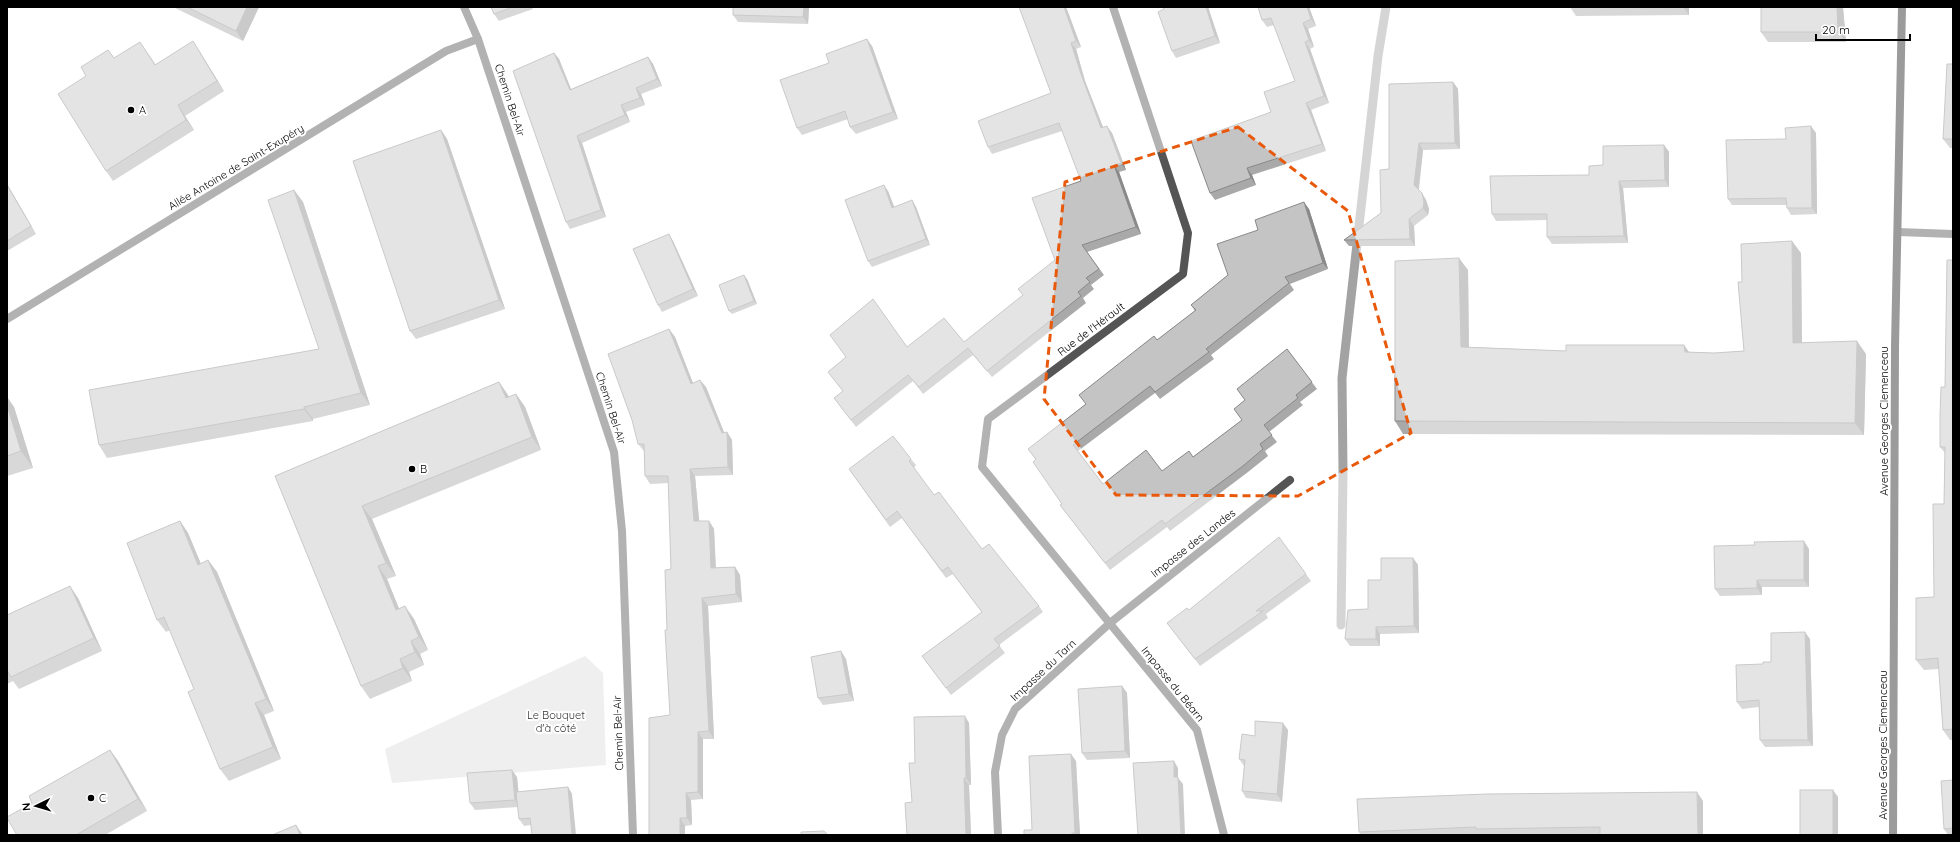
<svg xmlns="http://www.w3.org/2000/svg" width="1960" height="842" viewBox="0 0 1960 842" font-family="Quicksand,sans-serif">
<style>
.green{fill:#dcdcdc}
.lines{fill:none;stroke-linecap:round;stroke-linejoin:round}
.stream{stroke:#a3a3a3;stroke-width:9}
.lane{stroke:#555;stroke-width:8}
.street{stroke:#555;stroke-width:8}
.secondary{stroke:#222;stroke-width:8}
.wall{fill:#a9a9a9}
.shaded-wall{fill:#898989}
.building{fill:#c4c4c4;stroke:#898989}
.marked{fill:none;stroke:#e8590c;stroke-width:3;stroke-dasharray:8 5;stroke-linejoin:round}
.poi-dot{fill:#000;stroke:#fff;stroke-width:1.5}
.labels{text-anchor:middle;stroke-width:4;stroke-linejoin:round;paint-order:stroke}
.street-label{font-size:11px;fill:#000;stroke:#fff}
.poi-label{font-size:11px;fill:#000;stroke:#fff;text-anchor:start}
.park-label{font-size:11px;fill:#333;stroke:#fff}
</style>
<rect width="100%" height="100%" fill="#fff"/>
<polygon class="green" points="585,656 603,673 606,765 392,783 385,749"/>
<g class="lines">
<polyline class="stream" points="1341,625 1343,471 1342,378 1378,56 1386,7"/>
<polyline class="lane" points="1898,232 1953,234"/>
<g class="street">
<polyline points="464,7 478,39 614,452 622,531 633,835"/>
<polyline points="1113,7 1188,233 1183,274 988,419 982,467 1197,730 1224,835"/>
<polyline points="7,319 446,51 478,39"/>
<polyline points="998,835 995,772 1002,735 1015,709 1110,623 1290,480"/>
</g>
<polyline class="secondary" points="1893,835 1895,346 1902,7"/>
</g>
<g class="wall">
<polygon points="173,7 259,7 243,41"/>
<polygon points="491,7 532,7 533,9 499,21 494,14"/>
<polygon points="733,7 809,7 808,24 738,22 733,15"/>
<polygon points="1019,7 1066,7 1081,47 1076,49 1085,81 1103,127 1112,133 1126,170 1119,172 1141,234 1087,252 1104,275 1091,285 1094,289 1083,298 1086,303 992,377 973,355 923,394 913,381 856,427 834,398 843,391 828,372 846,357 907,347 964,342 1023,295 1055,260 1081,181 1062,131 992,154 988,147 1051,93"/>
<polygon points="1163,7 1208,7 1220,43 1176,58 1172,51"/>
<polygon points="1258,7 1309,7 1316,26 1308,29 1314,47 1310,49 1329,103 1311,110 1326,151 1252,175 1256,185 1215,200 1210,193 1271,112 1295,81 1274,25 1267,27 1262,20"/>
<polygon points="1570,7 1689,7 1689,15 1576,16"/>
<polygon points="1761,7 1843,7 1846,42 1768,42 1761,32"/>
<polygon points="872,46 898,119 856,134 850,127 848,119 802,135 797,128 829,63"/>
<polygon points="108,50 114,58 147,52 156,65 200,52 224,91 185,116 194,130 113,181 106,171"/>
<polygon points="554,53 559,59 571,89 648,57 653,64 662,86 641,94 645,105 626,112 630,122 582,143 606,217 570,229 566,222"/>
<polygon points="1953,64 1953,148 1950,148 1943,139"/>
<polygon points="1453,82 1458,89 1460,149 1423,150 1419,190 1426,200 1429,209 1428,215 1414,226 1415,246 1349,246 1344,240 1381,213 1389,169"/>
<polygon points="441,130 447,139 505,309 416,339 410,331"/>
<polygon points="1816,133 1817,214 1791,215 1787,208 1787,205 1732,205 1728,199"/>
<polygon points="1664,145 1669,152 1669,187 1623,188 1628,243 1552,244 1547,237 1547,220 1496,221 1492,214 1589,175 1603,165"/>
<polygon points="7,184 36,234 7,251"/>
<polygon points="294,190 303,202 370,405 313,419 313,421 107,458 99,445 319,349"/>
<polygon points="888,191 894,207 912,200 916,207 930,245 872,267 868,261"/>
<polygon points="1309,209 1328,269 1290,284 1294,290 1211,355 1214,359 1160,399 1155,393 1078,451 1103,484 1162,471 1193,457 1242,420 1245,400 1287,349 1317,389 1300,402 1303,405 1269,432 1277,442 1265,451 1268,456 1248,472 1170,531 1167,527 1110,570 1060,505 1062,504 1036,460 1028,449 1086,404 1157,340 1195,311 1191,305 1228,275 1258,230"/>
<polygon points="673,241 698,296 662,312 658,305"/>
<polygon points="1801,253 1802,343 1866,354 1864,435 1403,434 1395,421 1468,270 1469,347 1566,351 1684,345 1689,352 1714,353 1744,351 1742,282"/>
<polygon points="1953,260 1953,740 1950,740 1943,730 1939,669 1924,670 1916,660 1934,597 1944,504 1945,453 1940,447 1945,387"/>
<polygon points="747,279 757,304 732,314 729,311"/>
<polygon points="669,329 675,337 693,383 706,387 724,432 727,432 732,440 733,475 695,476 699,521 709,521 714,529 716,568 735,567 740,575 742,602 708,606 714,739 703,739 703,799 691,800 692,825 685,826 685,835 649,835 670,715 667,630 671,569 669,483 650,484 645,476 644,451 638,444"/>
<polygon points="499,382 509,397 516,394 525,407 541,450 372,519 396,576 387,579 399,609 414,619 428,650 420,654 424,665 409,672 412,681 370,699 361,686 275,476"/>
<polygon points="7,397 14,407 33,468 7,476"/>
<polygon points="911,459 916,465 914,468 934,495 982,549 1039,606 1043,612 999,645 1005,653 951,695 922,656 982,612 953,574 946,578 902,518 890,527 849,469"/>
<polygon points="180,521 188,533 201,564 208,560 217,572 274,711 264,715 281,759 229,781 220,769 194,689 170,630 166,632 157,620"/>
<polygon points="1809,549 1809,587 1762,587 1762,595 1720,596 1715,589"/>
<polygon points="1413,558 1418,565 1419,633 1380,634 1380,646 1350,646 1345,639 1368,609 1381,580"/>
<polygon points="1306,574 1311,581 1266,614 1268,618 1200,666 1167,623 1189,610"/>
<polygon points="78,598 102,651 19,689 13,681 7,684 7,615"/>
<polygon points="1810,639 1813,746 1765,747 1760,740 1759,707 1742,709 1737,702 1763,664 1771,662"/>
<polygon points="846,659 854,701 823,705 818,698"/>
<polygon points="1122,686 1127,693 1130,758 1087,760 1082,753"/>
<polygon points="969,723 971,785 969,785 971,835 907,835 912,802"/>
<polygon points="1288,730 1282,802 1246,798 1242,791 1244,766 1239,759 1255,736"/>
<polygon points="110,750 118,761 147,811 105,835 17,835 32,803"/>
<polygon points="1076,761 1080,835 1024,835 1032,830"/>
<polygon points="517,777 518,792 568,787 572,794 531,825 524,826 519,819 518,807 475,810 470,803"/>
<polygon points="1953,780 1953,835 1948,835 1944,829"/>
<polygon points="1703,801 1703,835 1361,835 1359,832"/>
</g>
<g class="shaded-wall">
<polygon points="247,7 259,7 243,41 236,31"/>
<polygon points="804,7 809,7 808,24 803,17"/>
<polygon points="1064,7 1066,7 1081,47 1076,41"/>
<polygon points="1206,7 1208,7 1220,43 1215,36"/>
<polygon points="1307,7 1309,7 1316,26 1311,19"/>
<polygon points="1683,7 1689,7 1689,15"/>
<polygon points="1837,7 1843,7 1846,42 1838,32"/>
<polygon points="1303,23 1308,29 1314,47 1309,40"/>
<polygon points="867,39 872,46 898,119 893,112"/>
<polygon points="193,41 200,52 224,91 217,81"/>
<polygon points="1305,42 1310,49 1329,103 1324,96"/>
<polygon points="1071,43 1076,49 1085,81 1106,135 1101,128 1081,74"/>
<polygon points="554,53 559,59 574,97 570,90"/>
<polygon points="648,57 653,64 662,86 657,79"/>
<polygon points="1453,82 1458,89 1460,149 1455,143"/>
<polygon points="636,88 641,94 645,105 640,98"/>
<polygon points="1306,103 1311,110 1326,151 1322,144"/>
<polygon points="178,105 185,116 194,130 186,120"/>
<polygon points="621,105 626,112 630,122 625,115"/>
<polygon points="1107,126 1112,133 1126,170 1121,163"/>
<polygon points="1811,126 1816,133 1817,214 1812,208"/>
<polygon points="441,130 447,139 505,309 499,300"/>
<polygon points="577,136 582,143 606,217 601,210"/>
<polygon points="1419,143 1423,150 1418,192 1414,185"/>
<polygon points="1664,145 1669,152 1669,187 1665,180"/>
<polygon points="1114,165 1119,172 1141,234 1136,227"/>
<polygon points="1247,168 1252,175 1256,185 1251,178"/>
<polygon points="1619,181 1623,188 1628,243 1624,236"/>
<polygon points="7,184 36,234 31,226 7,185"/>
<polygon points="884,185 888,191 897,214 892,208"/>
<polygon points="294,190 303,202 370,405 361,393"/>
<polygon points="1422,193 1426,200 1429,209 1428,215 1423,208"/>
<polygon points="912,200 916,207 930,245 926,239"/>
<polygon points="1304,202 1309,209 1328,269 1323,263"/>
<polygon points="1409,219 1414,226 1415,246 1410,239"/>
<polygon points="669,234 673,241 698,296 693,289"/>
<polygon points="1792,241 1801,253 1802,355 1793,343"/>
<polygon points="1459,258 1468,270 1469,359 1461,347"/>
<polygon points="744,275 747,279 757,304 754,301"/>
<polygon points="669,329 675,337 696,391 691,384"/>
<polygon points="1857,341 1866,354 1864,435 1855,423"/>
<polygon points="1684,345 1692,357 1685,352"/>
<polygon points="700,380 706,387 727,440 727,432 732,440 733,475 728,467 722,433"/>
<polygon points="499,382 508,395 515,411 506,398"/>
<polygon points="516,394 525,407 541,450 532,437"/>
<polygon points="7,397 14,407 33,468 21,451 7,405"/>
<polygon points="304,407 313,419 313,421 304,409"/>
<polygon points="690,469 695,476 700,529 694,521"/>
<polygon points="362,506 372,519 396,576 386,563"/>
<polygon points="180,521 188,533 206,576 198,565"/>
<polygon points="709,521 714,529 716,576 711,568"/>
<polygon points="1804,541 1809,549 1809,587 1804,580"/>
<polygon points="1413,558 1418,565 1419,633 1414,626"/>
<polygon points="208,560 217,572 274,711 266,699"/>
<polygon points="378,566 387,579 405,623 396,610"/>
<polygon points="735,567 740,575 742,602 736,594"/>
<polygon points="1757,580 1762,587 1762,595 1757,588"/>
<polygon points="70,586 78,598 102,651 94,638"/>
<polygon points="702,598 708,606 714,739 709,731"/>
<polygon points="405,606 414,619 428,650 419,637"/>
<polygon points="1376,627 1380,634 1380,646 1376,639"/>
<polygon points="1805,632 1810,639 1813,746 1808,740"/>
<polygon points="411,641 420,654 424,665 415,652"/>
<polygon points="841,651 846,659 854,701 849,694"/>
<polygon points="400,659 409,672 412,681 403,668"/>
<polygon points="1122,686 1127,693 1130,758 1125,751"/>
<polygon points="255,703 264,715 281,759 273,747"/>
<polygon points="965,716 969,723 971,785 966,778"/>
<polygon points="1283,723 1288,730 1282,802 1277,794"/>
<polygon points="698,732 703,739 703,799 698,792"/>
<polygon points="110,750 118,761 147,811 138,799"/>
<polygon points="1071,754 1076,761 1080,835 1076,835 1075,833"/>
<polygon points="1174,761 1178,768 1178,778 1183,784 1185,835 1181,835 1174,777"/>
<polygon points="512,770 517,777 520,807 515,800"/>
<polygon points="964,778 969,785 971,835 966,835"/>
<polygon points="568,787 572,794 576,835 572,835"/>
<polygon points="1833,790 1838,797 1838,835 1833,835"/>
<polygon points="1697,792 1703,801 1703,835 1698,835"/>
<polygon points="686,793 691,800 692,825 687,818"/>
<polygon points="680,818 685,826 685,835 680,835"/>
<polygon points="296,825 303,835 300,835"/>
</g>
<g class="building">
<polygon points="187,7 247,7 236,31"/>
<polygon points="491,7 513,7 494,14"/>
<polygon points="733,7 804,7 803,17 733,15"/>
<polygon points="1019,7 1064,7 1076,41 1071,43 1081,74 1101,128 1107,126 1121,163 1114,165 1136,227 1082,245 1099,269 1086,278 1090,282 1078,292 1081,296 987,371 968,348 919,387 908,375 851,420 834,398 843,391 828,372 846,357 830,335 873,299 907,347 944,318 964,342 1023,295 1018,289 1055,260 1032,198 1081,181 1059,123 988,147 978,121 1051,93"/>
<polygon points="1163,7 1206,7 1215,36 1172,51 1158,12 1164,9"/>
<polygon points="1258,7 1307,7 1311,19 1303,23 1309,40 1305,42 1324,96 1306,103 1322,144 1247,168 1251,178 1210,193 1191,141 1271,112 1264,92 1295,81 1271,18 1262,20"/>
<polygon points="1761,7 1837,7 1838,32 1761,32"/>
<polygon points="867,39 893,112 850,127 845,111 797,128 780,80 829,63 826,54"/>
<polygon points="193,41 217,81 178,105 186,120 106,171 58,94 86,76 81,67 108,50 114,58 140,42 155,65"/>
<polygon points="554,53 570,90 648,57 657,79 636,88 640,98 621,105 625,115 577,136 601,210 566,222 513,71"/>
<polygon points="1947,64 1953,64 1953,139 1943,139"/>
<polygon points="1453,82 1455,143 1419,143 1414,185 1422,193 1424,202 1423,208 1409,219 1410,239 1344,240 1381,213 1380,170 1389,169 1389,84"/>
<polygon points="1811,126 1812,208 1787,208 1786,198 1728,199 1726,140 1786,139 1785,128"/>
<polygon points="441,130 499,300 410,331 353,161"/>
<polygon points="1664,145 1665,180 1619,181 1624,236 1547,237 1547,214 1492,214 1490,176 1589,175 1589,166 1603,165 1603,146"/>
<polygon points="7,185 31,226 7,241"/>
<polygon points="884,185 892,208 912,200 926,239 868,261 845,200"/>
<polygon points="294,190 361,393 304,407 304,409 99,445 89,390 319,349 268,200"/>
<polygon points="1304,202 1323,263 1285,277 1289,283 1206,349 1209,352 1155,392 1150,386 1073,445 1103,484 1146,450 1162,471 1189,451 1193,457 1242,420 1234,409 1245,400 1237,389 1287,349 1312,382 1296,395 1298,398 1264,425 1272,435 1260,444 1263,449 1243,466 1165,524 1162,520 1105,563 1060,505 1062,504 1033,462 1036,459 1028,449 1086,404 1079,395 1154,336 1157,340 1196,310 1191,305 1228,275 1217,244 1258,230 1255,220"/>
<polygon points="669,234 693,289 658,305 633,249"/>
<polygon points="1792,241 1793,343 1857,341 1855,423 1395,421 1395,261 1459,258 1461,347 1566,351 1566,345 1684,345 1685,352 1714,353 1744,351 1738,282 1742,282 1741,244"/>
<polygon points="1947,260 1953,260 1953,729 1943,730 1938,658 1916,660 1916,598 1934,597 1933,504 1944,504 1945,447 1940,447 1940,416 1941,387 1945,387"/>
<polygon points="744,275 754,301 729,311 719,285"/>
<polygon points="669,329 691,384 700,380 722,433 727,432 728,467 690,469 694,521 709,521 711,568 735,567 736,594 702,598 709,731 698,732 698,792 686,793 687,818 680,818 680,835 649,835 649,718 670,715 665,630 667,630 665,570 671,569 668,476 645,476 644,444 638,444 632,420 608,354"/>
<polygon points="499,382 506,398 516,394 532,437 362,506 386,563 378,566 396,610 405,606 419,637 411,641 415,652 400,659 403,668 361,686 275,476"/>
<polygon points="7,405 21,451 7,456"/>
<polygon points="893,436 911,459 909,461 934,495 939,492 982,549 989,544 1039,606 994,639 1000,646 946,688 922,656 982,612 948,567 942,571 897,511 886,520 849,469"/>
<polygon points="180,521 198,565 208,560 266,699 255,703 273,747 220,769 188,692 194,689 164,617 157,620 127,543"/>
<polygon points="1279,537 1306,574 1256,611 1263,611 1195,659 1167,623 1187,608 1189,610"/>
<polygon points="1804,541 1804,580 1757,580 1757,588 1715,589 1714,546 1755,545 1754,542"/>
<polygon points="1381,558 1413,558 1414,626 1376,627 1376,639 1345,639 1348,610 1368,609 1368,580 1381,580"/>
<polygon points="70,586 94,638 11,677 7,670 7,615"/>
<polygon points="1805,632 1808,740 1760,740 1759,700 1737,702 1736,665 1763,664 1763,662 1771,662 1771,633"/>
<polygon points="841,651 849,694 818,698 811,657"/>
<polygon points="1122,686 1125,751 1082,753 1078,689"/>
<polygon points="965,716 966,778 964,778 966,835 907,835 905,803 912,802 909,763 915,763 914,717"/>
<polygon points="1255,721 1283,723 1277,794 1242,791 1245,760 1239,759 1242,734 1255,736"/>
<polygon points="110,750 138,799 76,835 17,835 7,818 7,817 32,803 29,796"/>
<polygon points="1071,754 1075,833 1072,833 1072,835 1024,835 1024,830 1032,830 1029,756"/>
<polygon points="1174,761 1174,777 1178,777 1181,835 1138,835 1133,763"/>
<polygon points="512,770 515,800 470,803 467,773"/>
<polygon points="1953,780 1953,828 1944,829 1941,781"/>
<polygon points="568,787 572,835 532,835 530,818 519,819 516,792"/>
<rect x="1800" y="790" width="33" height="45"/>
<polygon points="1697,792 1698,835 1600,835 1600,827 1476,829 1476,827 1359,832 1357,799 1487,794"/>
<polygon points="296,825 300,835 272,835"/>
<polygon points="824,831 828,835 801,835 801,832"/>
</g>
<path d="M0 0H1960V842H0ZM1238,127L1348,211L1411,433L1298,496L1116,495L1044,399L1065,182Z" fill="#fff" fill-opacity=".55" fill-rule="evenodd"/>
<path class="marked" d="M1238,127L1348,211L1411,433L1298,496L1116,495L1044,399L1065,182Z"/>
<g class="poi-dot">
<circle cx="131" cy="110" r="4"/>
<circle cx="412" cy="469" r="4"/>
<circle cx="91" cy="798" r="4"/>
</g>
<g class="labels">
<g class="street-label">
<text transform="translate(510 100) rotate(72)" y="4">Chemin Bel-Air</text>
<text transform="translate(236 167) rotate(-31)" y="4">Allée Antoine de Saint-Exupéry</text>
<text transform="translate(1091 329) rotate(-37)" y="4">Rue de l'Hérault</text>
<text transform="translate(611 408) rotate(72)" y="4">Chemin Bel-Air</text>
<text transform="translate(1884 421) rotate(-90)" y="4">Avenue Georges Clemenceau</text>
<text transform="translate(1193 543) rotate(-38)" y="4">Impasse des Landes</text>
<text transform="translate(1043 670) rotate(-43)" y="4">Impasse du Tarn</text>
<text transform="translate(1173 684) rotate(51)" y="4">Impasse du Béarn</text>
<text transform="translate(618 733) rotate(-92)" y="4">Chemin Bel-Air</text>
<text transform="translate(1883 745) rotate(-90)" y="4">Avenue Georges Clemenceau</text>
</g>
<g class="poi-label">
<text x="139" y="114">A</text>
<text x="420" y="473">B</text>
<text x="99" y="802">C</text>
</g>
<g class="park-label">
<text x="556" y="719">Le Bouquet<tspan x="556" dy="13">d'à côté</tspan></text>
</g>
</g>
<rect width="1960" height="842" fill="none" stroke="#000000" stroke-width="16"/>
<g transform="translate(36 806) rotate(265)" stroke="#ffffff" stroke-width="3" paint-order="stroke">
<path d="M0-3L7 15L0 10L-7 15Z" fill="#000000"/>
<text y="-6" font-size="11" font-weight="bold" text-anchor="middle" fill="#000000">N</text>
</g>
<path d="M1816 34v6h94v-6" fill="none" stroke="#000000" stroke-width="2"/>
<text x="1822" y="34" font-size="12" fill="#000000" stroke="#ffffff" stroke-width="3" paint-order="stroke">20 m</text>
</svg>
